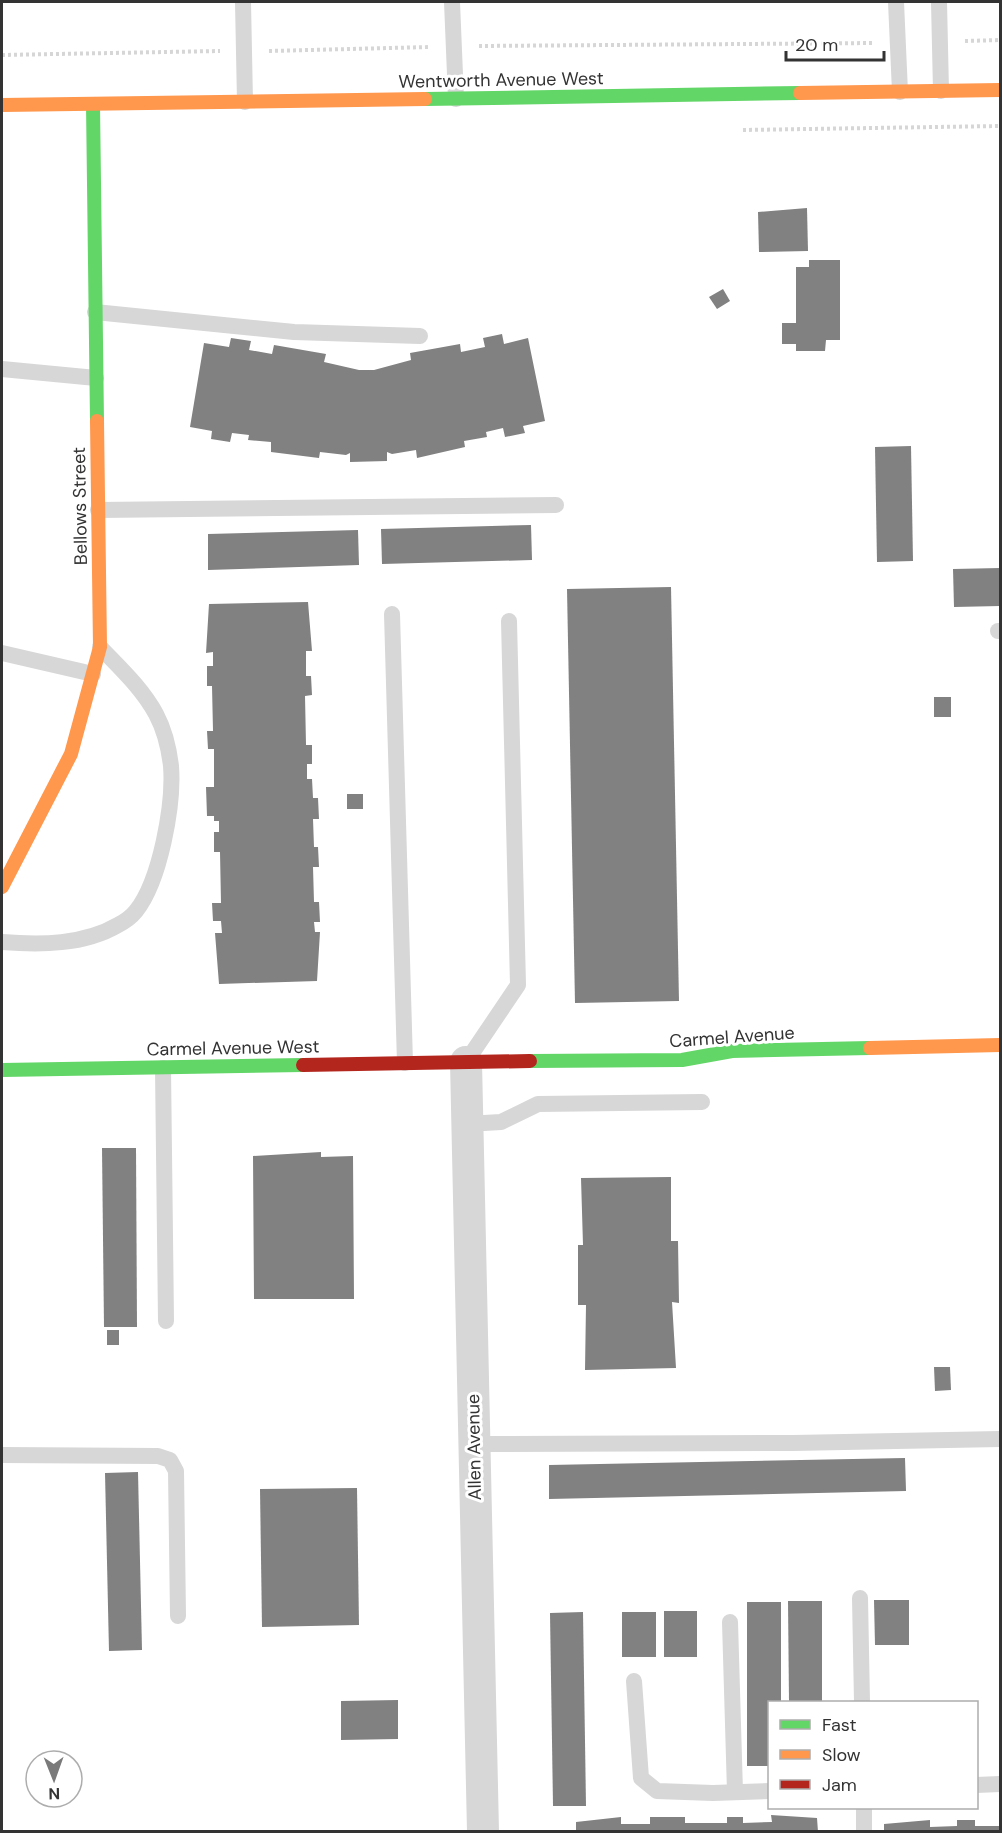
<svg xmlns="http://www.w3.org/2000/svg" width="1002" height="1833" viewBox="0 0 1002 1833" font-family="'DM Sans',sans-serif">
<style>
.building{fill:#818181}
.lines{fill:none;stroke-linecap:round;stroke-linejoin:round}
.path{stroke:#d6d6d6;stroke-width:4;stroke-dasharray:3 3;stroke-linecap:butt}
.lane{stroke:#d7d7d7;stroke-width:16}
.street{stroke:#d7d7d7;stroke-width:32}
.fast{stroke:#63d668;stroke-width:14}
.slow{stroke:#ff974d;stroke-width:14}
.jam{stroke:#b3261e;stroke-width:14}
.labels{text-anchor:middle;stroke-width:6;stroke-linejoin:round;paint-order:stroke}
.street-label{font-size:18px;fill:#333;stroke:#fff}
</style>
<rect width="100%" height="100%" fill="#fff"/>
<g class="building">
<polygon points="807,208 808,251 759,252 758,212"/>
<polygon points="809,260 840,260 840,340 826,340 825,351 796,351 796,344 782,344 782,323 796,323 796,267 809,267"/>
<polygon points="723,289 730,301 717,309 709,297"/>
<polygon points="502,334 504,344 528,338 545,421 523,426 525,433 505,437 503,428 486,432 487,437 464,441 465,447 417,458 416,450 392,454 387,452 387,461 350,462 350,453 346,455 320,452 319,458 271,452 271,442 248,440 249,435 232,433 230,442 211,439 212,431 190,427 204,343 229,347 231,338 251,341 249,350 272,354 274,345 326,354 324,362 359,370 374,370 411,360 410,353 460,344 461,352 485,347 483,338"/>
<polygon points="911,446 913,561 877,562 875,447"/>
<polygon points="531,525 532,560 382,564 381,529"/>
<polygon points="358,530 359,565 208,570 208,534"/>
<polygon points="1000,568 1000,606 954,607 953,569"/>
<polygon points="671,587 679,1001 575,1003 567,589"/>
<polygon points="308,602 312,651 306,651 306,676 311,676 312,695 305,696 306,745 312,745 312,764 307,764 307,779 312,779 313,798 318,798 319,819 313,819 314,847 318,847 319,867 313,867 314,902 319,902 320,922 314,922 315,932 320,932 317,981 219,984 215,933 222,933 221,921 213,921 212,903 221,903 220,852 214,852 214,832 219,832 219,821 214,821 214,816 207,816 206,787 214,787 214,749 208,749 207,731 213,731 212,686 207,686 207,666 213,666 213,652 206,653 209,604"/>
<rect x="934" y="697" width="17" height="20"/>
<rect x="347" y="794" width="16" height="15"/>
<polygon points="102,1148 136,1148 137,1327 104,1327"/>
<polygon points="321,1152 321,1157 353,1156 354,1299 254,1299 253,1156"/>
<polygon points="671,1177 671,1241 678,1241 679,1303 672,1302 676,1368 585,1370 586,1305 578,1305 578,1245 583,1245 581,1178"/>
<rect x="107" y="1330" width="12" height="15"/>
<polygon points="934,1367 950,1367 951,1390 935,1391"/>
<polygon points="905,1458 906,1491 549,1499 549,1465"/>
<polygon points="138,1472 142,1650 109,1651 105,1473"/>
<polygon points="357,1488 359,1625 262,1627 260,1489"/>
<polygon points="874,1600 909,1600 909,1645 875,1645"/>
<polygon points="788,1601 822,1601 822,1702 789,1702"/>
<polygon points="747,1602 781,1602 781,1702 770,1702 770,1766 747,1766"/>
<rect x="664" y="1611" width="33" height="46"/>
<polygon points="583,1612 586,1806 553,1806 550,1613"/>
<rect x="622" y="1612" width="34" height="45"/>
<polygon points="398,1700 398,1739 341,1740 341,1701"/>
<polygon points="771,1815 817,1818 818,1832 576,1832 576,1822 621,1817 621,1824 650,1824 650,1817 685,1817 685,1823 727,1823 727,1817 743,1817 743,1823 772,1822"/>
<polygon points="930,1820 930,1827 957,1826 957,1820 975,1820 975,1826 1000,1826 1000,1832 884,1832 884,1824"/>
</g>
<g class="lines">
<g class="path">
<polyline points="965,41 1000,40"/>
<polyline points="479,46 874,43"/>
<polyline points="269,51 430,47"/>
<polyline points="2,55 220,51"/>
<polyline points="743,130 1000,126"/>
</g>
<g class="lane">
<polyline points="243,2 245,102"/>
<polyline points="452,2 456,99"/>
<polyline points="896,2 900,92"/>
<polyline points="939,2 941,91"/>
<polyline points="95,312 294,332 420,336"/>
<polyline points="2,369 96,378"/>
<polyline points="98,510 556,505"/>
<polyline points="392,614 405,1063"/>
<polyline points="998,631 1000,631"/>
<polyline points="2,653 93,674"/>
<path d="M2,942C40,945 84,945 118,925C124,922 132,916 136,911C160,881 174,805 171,766C169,749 164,729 156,714C142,688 120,668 100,647"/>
<polyline points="466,1062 518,985 509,621"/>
<polyline points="163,1068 166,1321"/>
<polyline points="467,1124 501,1122 538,1104 702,1102"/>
<polyline points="474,1444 793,1443 1000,1439"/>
<polyline points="2,1455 158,1456 170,1460 176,1471 178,1616"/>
<polyline points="860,1598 862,1702"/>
<polyline points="730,1622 735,1792"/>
<polyline points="634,1681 641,1778 657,1791 713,1793 770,1791"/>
<polyline points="976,1785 1000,1784"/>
<polyline points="864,1808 864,1832"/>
</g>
<polyline class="street" points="466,1062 483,1832"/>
<g class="fast">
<polyline points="425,99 800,93"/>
<polyline points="93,104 97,421"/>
<polyline points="530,1061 682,1060 732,1051 870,1048"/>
<polyline points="2,1070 303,1065"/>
</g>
<g class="slow">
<polyline points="800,93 1000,90"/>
<polyline points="2,105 425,99"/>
<polyline points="2,887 71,754 100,647 97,421"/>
<polyline points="870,1048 1000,1045"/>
</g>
<polyline class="jam" points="303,1065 530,1061"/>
</g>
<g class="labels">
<g class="street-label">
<text transform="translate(501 80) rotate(-1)" y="6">Wentworth Avenue West</text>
<text transform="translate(80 506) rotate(-91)" y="6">Bellows Street</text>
<text transform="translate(732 1037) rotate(-4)" y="6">Carmel Avenue</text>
<text transform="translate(233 1048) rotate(-1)" y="6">Carmel Avenue West</text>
<text transform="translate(474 1447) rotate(-91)" y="6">Allen Avenue</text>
</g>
</g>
<rect width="1002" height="1833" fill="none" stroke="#333333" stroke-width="6"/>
<rect x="768" y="1701" width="210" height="108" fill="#ffffff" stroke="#adadad" stroke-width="1.5"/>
<rect x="780" y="1720" width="30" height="9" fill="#63d668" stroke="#adadad" stroke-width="1.5"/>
<text x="822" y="1731" font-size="18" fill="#333333">Fast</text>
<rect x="780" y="1750" width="30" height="9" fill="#ff974d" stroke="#adadad" stroke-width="1.5"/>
<text x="822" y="1761" font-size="18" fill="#333333">Slow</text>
<rect x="780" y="1780" width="30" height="9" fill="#b3261e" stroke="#adadad" stroke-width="1.5"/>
<text x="822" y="1791" font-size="18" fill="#333333">Jam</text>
<g transform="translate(54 1779) rotate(179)"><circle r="28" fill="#ffffff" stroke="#adadad" stroke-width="1.5"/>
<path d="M0-4.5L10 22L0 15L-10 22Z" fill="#7a7a7a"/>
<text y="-9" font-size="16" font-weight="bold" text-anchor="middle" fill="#333333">N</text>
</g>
<path d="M786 51v9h98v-9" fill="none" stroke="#333333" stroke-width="3"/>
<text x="795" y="51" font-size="18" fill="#333333" stroke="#ffffff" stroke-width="4.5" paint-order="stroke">20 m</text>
</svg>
